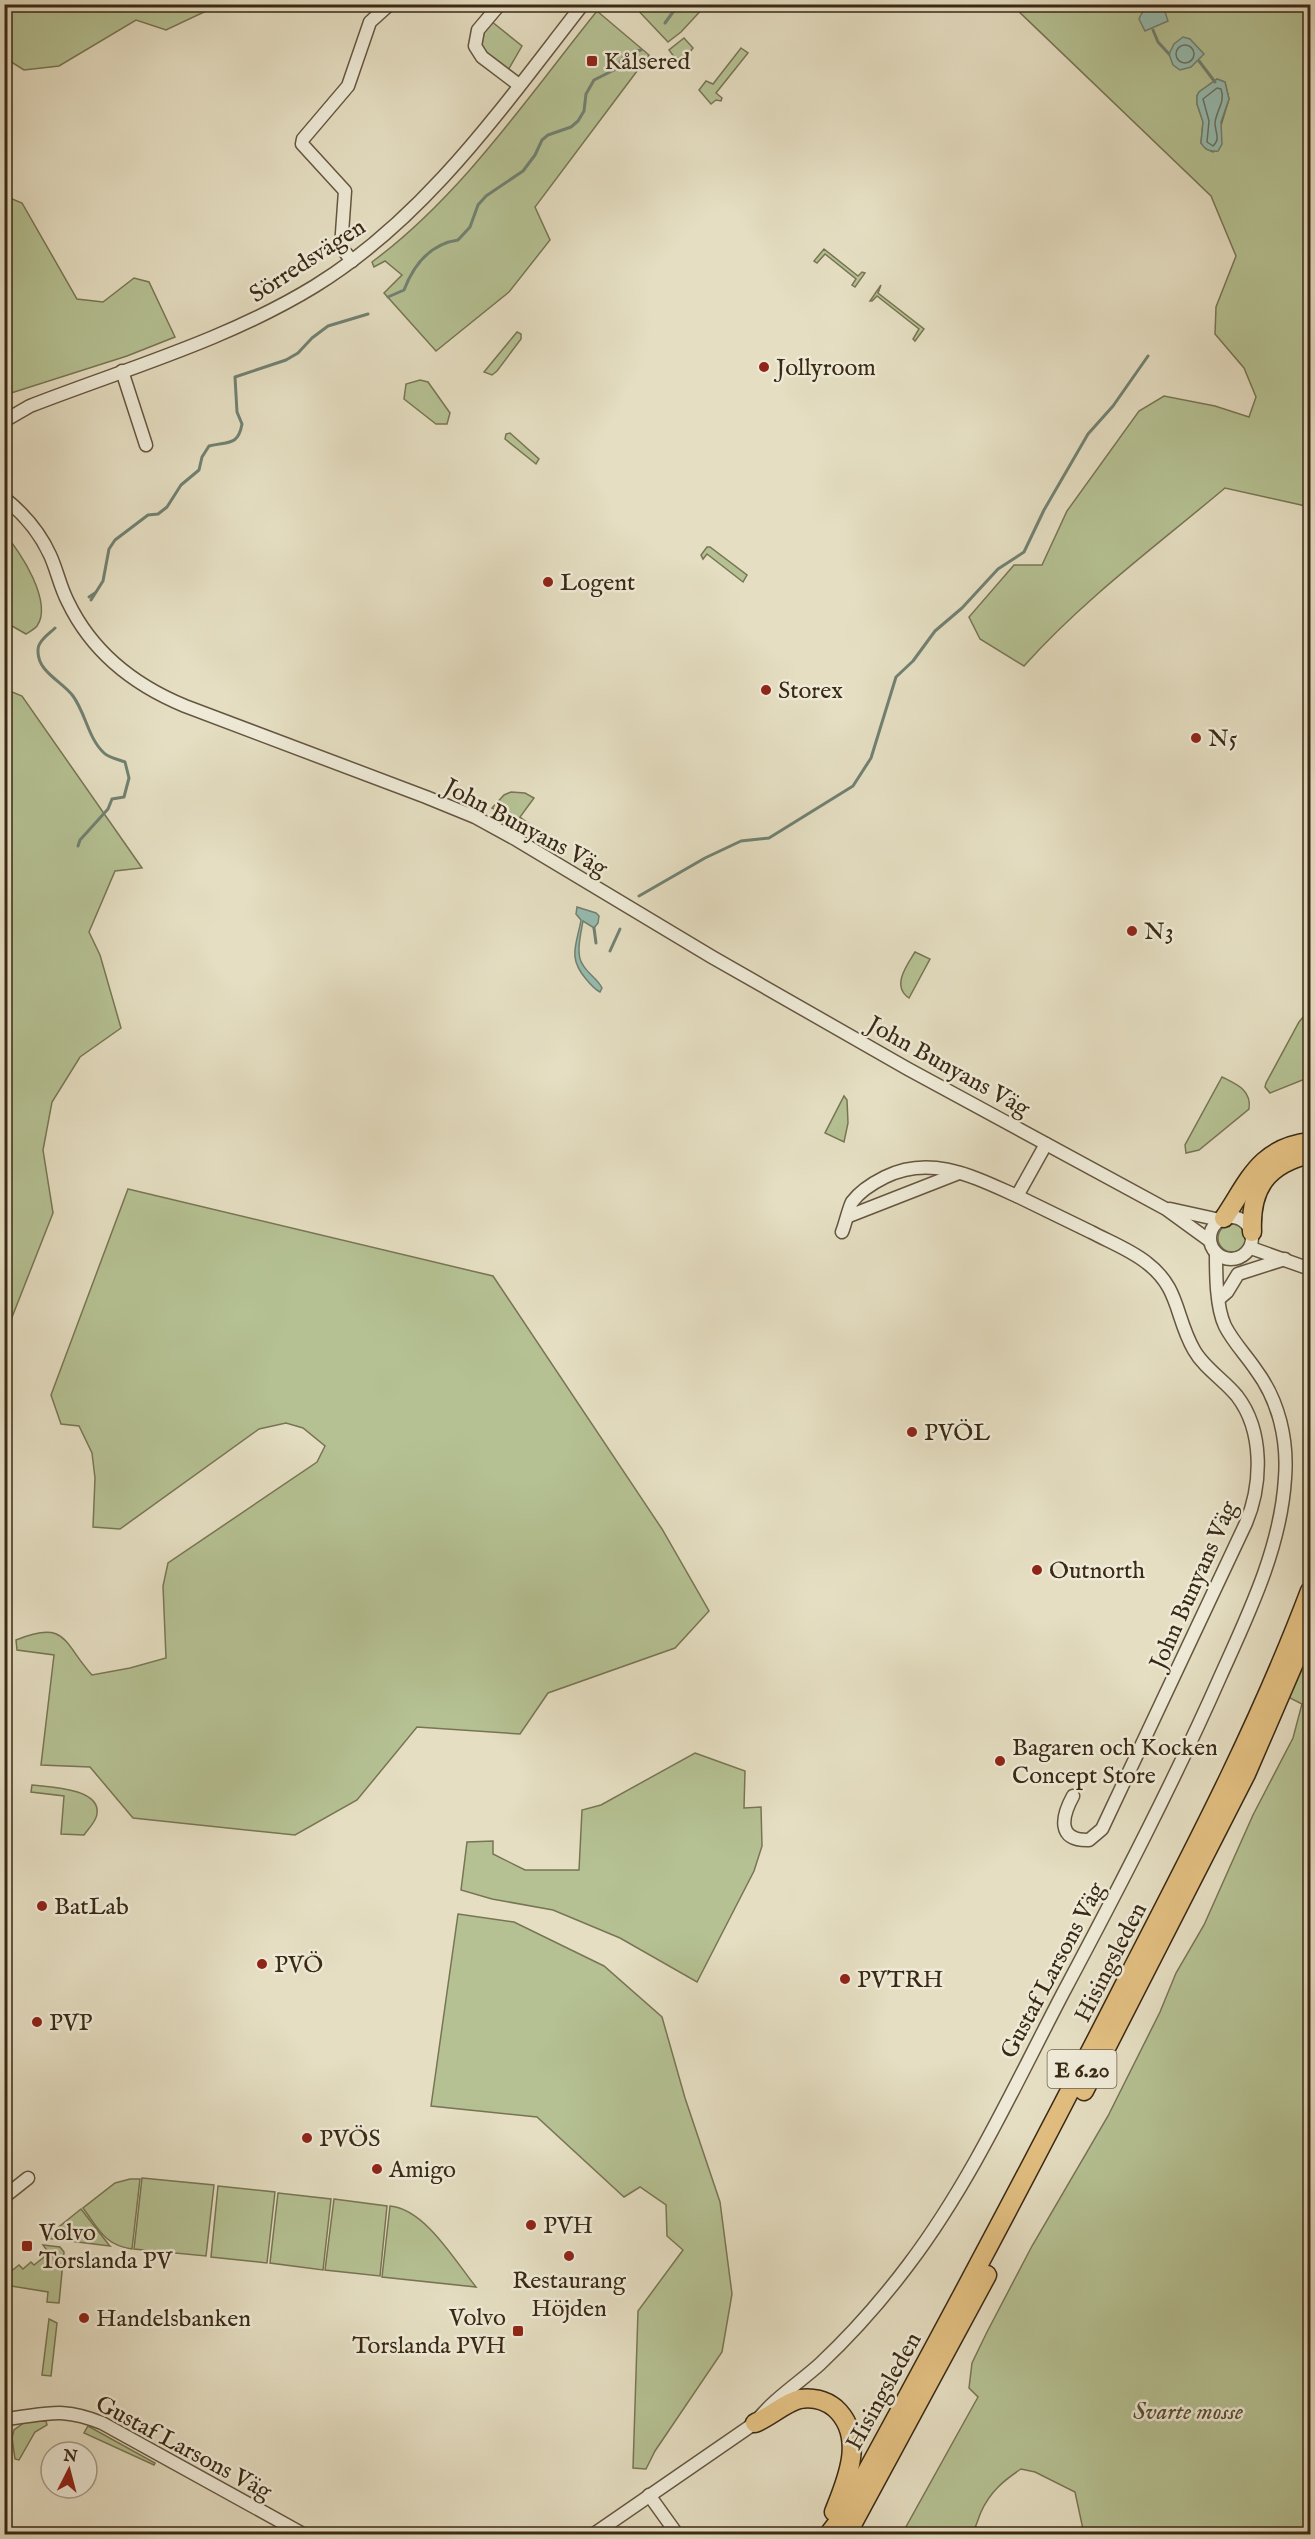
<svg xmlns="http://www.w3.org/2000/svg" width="1315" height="2539" viewBox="0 0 1315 2539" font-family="'IM FELL English',serif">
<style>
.green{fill:#b5c193;stroke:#787554;stroke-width:1.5;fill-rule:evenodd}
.water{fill:#96bcb0;stroke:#718172;stroke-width:1.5}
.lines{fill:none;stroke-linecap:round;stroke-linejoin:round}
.shore{stroke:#687262;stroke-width:1.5}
.stream{stroke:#718172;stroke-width:3}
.minor-casing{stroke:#655640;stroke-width:15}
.highway-casing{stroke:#3a2914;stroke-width:21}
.minor{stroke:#eeead7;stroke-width:12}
.highway{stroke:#e2bf81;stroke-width:18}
.poi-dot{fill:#8f2418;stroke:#eeead7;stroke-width:2}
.labels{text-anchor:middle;stroke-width:5;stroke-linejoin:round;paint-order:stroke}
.shield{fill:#eeead7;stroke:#70634e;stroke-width:1.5}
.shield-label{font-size:22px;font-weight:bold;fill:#3a2914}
.poi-label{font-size:24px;fill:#3a2914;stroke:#eeead7;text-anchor:start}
.street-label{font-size:24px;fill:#3a2914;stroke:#eeead7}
.park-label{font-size:24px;font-style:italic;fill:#594f34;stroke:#eeead7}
</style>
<rect width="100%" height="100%" fill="#e5dec2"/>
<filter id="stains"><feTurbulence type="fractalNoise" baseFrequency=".00333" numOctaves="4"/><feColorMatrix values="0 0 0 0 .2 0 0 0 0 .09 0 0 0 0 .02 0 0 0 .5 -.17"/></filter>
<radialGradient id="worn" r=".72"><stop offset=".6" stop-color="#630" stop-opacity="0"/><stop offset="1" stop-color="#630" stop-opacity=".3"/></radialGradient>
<g class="green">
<polygon points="5,4 219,4 219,5 166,30 136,20 59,66 24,70 5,58"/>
<polygon points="504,5 507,6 491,21 522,46 507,72 486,58 478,36"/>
<polygon points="633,5 706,5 681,32 668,42"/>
<path d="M1012,5H1310V507L1225,488C1156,546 1084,599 1024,666L980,639L969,617L1014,565H1042L1067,511L1139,411L1164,396L1215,406L1249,417L1256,397L1244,368L1215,334L1216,307L1236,256L1211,196ZM1217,79L1225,82L1229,99L1213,152L1206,149L1201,143L1203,121L1197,104V96L1199,92Z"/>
<path d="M597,11L649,55L535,207L550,240L509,292L436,351L384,293L402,275L385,261L374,267L372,262C462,195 527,98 597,11Z"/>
<polygon points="684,38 693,48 686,57 675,58 669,50"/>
<polygon points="741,48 748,53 716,93 722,98 721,101 716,100 711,104 699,90 706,81 713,84"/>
<polygon points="5,196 22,203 77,299 103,302 134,278 149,282 175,337 127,356 5,395"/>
<polygon points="824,249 858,276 862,272 865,273 855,287 852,285 856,279 825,254 817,263 814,261"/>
<polygon points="881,285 878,293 924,329 915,341 913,339 919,329 877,296 872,301 870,301"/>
<polygon points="517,332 521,334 521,339 497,371 492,375 484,372"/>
<polygon points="420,380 428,382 450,413 447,424 436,424 404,399 406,384"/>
<polygon points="510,433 539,459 536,464 505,439 506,434"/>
<path d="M4,534C21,551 53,603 37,626C35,629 29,632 26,634L5,622Z"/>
<polygon points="707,547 710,547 747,575 743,582 707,554 703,559 701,555"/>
<polygon points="5,689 22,696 142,868 115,871 89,932 100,955 121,1028 80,1057 52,1102 43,1150 53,1213 5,1335"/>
<polygon points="511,792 525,793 534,798 520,817 540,832 539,834 492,808 504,795"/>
<path d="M915,952L930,959L909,998C891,986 907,965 915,952Z"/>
<polygon points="1310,1009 1310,1077 1270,1093 1265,1087 1266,1083 1299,1022"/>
<path d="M1222,1077C1236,1084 1252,1090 1249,1109L1199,1150L1186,1153L1185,1145Z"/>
<polygon points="844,1096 847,1100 848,1123 844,1142 825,1133"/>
<path d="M128,1189L493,1276L662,1529L709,1611L675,1648L548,1693L520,1734L417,1727L357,1800L295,1835L133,1818L90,1767L41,1765L54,1655L17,1650L16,1640C67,1619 63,1643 92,1675L130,1668L166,1658L163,1586L168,1563L317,1462L325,1446L303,1428L286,1423L259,1429L120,1529L93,1527L95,1478L92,1453L79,1426L61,1424L51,1395Z"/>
<circle cx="1232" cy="1238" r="14"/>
<path d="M1310,1648V2534H1080L1083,2529L1075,2492L1035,2472L1021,2469C1003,2481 990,2492 981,2512C978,2519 976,2527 972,2534H902L978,2397L969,2388L972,2363L987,2332L1032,2246L1108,2116L1160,2012L1176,1973L1204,1925L1253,1815L1293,1738L1302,1704L1288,1697Z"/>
<polygon points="695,1753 745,1771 744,1808 761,1807 762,1846 754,1871 697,1982 620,1938 553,1910 492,1899 461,1890 467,1842 493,1841 493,1854 525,1870 579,1870 582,1810 601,1805"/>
<path d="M32,1785C48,1787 101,1788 97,1814C96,1822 88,1829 84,1835L61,1834L64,1796L31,1792Z"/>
<polygon points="458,1914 514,1922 604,1966 662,2017 685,2098 720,2202 732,2294 722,2352 655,2451 646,2469 633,2468 638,2311 683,2250 667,2236 666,2205 640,2187 624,2197 537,2117 431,2106"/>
<polygon points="142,2178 214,2185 206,2256 134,2249"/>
<path d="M130,2179H140L132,2249C104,2245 99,2229 83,2208L115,2183Z"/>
<polygon points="218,2186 275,2192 267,2263 211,2257"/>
<polygon points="278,2193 331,2199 323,2270 270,2263"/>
<polygon points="334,2199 387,2206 380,2276 325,2270"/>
<path d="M390,2206C425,2209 455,2261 476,2287L382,2277Z"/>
<polygon points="81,2209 109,2245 110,2246 45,2238"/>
<polygon points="43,2245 60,2247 64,2252 59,2303 47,2302 48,2292 5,2285 5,2276 19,2265 23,2269 31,2262 34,2265 49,2253"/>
<polygon points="49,2319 57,2323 51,2376 42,2375"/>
<polygon points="46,2421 47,2425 35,2432 19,2460 15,2459 12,2438 14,2430 25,2422"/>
<polygon points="88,2426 155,2463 154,2465 84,2433"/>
</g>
<g class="water">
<path d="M1157,6L1165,12L1168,21L1145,31L1139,19C1142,11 1148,6 1157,6Z"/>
<polygon points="1183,37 1190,39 1204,54 1191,67 1180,70 1173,65 1169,54 1174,44"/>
<path d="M1217,79L1225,82L1229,99L1221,122L1222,144L1218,151C1210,152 1205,150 1201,143L1203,122L1197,104V96L1199,92Z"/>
<path d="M577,907L596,913L599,916L598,923L594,928L583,921C581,933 575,955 583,965C588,974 598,979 602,988L600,992C594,989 590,984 586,979C567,957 577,944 581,920L576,914Z"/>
</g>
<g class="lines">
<g class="shore">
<circle cx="1185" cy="54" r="9"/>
<path d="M1217,88L1221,89C1226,101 1216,111 1215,123C1215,132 1221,139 1213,146L1207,142L1209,121L1203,99Z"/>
</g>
<g class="stream">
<polyline points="1146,4 1148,7"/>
<polyline points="665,23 673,12 682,4"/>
<polyline points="1153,30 1158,42 1169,54"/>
<polyline points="1199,61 1215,82"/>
<path d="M388,297L404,290C414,264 430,244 458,240L470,227L478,205L486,196L523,171L535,155L542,140L548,135L571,127L578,121L584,111L586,94L594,80L614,70L626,54L641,50"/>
<polyline points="89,597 95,593"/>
<path d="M91,600L103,581L109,549L115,540L148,515L158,514L167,507L181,485L199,470L202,457L209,446C227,441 238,447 242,424L237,412L235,377L286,360L298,353L312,338L328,326L368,314"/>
<path d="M55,628C49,634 38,641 38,650C37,672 62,681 73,696C86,714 88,738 104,753C109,758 118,759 125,762L129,778L124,797L112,799L108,809L80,840L78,846"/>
<polyline points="639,896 705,858 741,841 769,838 853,786 871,758 896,677 913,661 935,631 962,608 998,569 1024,552 1044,510 1088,434 1113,406 1148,356"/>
<polyline points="594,928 596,943"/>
<polyline points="610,951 620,929"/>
</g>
<defs>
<g id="minor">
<polyline points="500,4 478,30 475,46 482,57 519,85"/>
<polyline points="352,261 341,247 345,191 302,144 303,139 348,86 370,22 390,4"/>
<polyline points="122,371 146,445"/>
<path d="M4,421L30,406C125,369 227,340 315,286C427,217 503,106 583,4"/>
<path d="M4,498C23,513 40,533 50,555C57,570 60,587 68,602C92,652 134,685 185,706L426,797L475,817L517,840L712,957L908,1069L1166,1209L1210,1241"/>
<path d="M1017,1196C1042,1208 1066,1220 1091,1232C1110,1242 1131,1250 1147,1263C1180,1288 1175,1317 1194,1350C1204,1368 1224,1380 1237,1396C1264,1431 1262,1485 1246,1523L1102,1829L1089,1840C1056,1841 1062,1816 1073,1796"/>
<polyline points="1170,1209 1220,1220"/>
<polyline points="849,1216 959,1173"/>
<circle cx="1231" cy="1238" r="21"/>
<path d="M842,1232C845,1225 849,1207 852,1202C860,1191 873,1183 885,1177C931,1154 974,1177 1017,1196L1046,1144"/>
<polyline points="1251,1248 1310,1269"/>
<polyline points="1220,1298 1227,1292 1238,1274 1285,1259"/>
<polyline points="4,2197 28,2178"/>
<path d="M4,2419C47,2415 60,2406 102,2423L303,2534"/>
<polyline points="649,2495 677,2534"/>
<path d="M594,2534L755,2423C772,2400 799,2383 820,2364C853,2333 882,2300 909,2264C971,2182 1015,2085 1062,1995C1118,1890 1173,1784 1221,1675C1249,1613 1281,1547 1285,1478C1288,1440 1279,1401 1256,1370C1246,1355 1233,1342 1225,1326C1216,1307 1216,1274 1216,1253"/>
</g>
<g id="highway">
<path d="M1224,1218C1249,1181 1259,1148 1310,1142"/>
<path d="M1252,1232C1250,1188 1267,1164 1310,1154"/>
<polyline points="1084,2091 1246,1774 1310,1626"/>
<path d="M755,2423C770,2417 786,2402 800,2399C812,2397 825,2400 835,2408C866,2436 847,2480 834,2512"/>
<path d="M829,2534L842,2517C942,2335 1039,2153 1133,1968C1197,1844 1261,1721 1310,1591"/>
<polyline points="847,2534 987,2275"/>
</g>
</defs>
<use href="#minor" class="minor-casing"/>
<use href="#highway" class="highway-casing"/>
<use href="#minor" class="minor"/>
<use href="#highway" class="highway"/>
</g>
<g class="poi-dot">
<rect x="586" y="55" width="12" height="12" rx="3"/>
<circle cx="764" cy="367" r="6"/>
<circle cx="548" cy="582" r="6"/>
<circle cx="766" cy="690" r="6"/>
<circle cx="1196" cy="738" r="6"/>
<circle cx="1132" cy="931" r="6"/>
<circle cx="912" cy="1432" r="6"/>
<circle cx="1037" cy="1570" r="6"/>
<circle cx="1000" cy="1761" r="6"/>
<circle cx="42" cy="1906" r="6"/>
<circle cx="262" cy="1964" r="6"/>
<circle cx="845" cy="1979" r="6"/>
<circle cx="37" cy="2022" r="6"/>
<circle cx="307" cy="2138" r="6"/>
<circle cx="377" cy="2169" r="6"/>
<circle cx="531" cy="2225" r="6"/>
<rect x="21" y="2240" width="12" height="12" rx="3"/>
<circle cx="569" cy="2256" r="6"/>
<circle cx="84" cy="2318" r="6"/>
<rect x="512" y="2325" width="12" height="12" rx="3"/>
</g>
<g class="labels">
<rect class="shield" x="1047.5" y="2050" width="69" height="38" rx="4.5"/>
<g class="shield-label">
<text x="1082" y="2077">E 6.20</text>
</g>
<g class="poi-label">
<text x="604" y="69">Kålsered</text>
<text x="776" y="375">Jollyroom</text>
<text x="560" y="590">Logent</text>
<text x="778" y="698">Storex</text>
<text x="1208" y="746">N5</text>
<text x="1144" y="939">N3</text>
<text x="924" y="1440">PVÖL</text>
<text x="1049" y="1578">Outnorth</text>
<text x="1012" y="1755">Bagaren och Kocken<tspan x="1012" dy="28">Concept Store</tspan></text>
<text x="54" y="1914">BatLab</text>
<text x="274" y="1972">PVÖ</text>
<text x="857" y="1987">PVTRH</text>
<text x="49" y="2030">PVP</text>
<text x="319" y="2146">PVÖS</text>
<text x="389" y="2177">Amigo</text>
<text x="543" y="2233">PVH</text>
<text x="39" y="2240">Volvo<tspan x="39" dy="28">Torslanda PV</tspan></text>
<text x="569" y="2288" text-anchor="middle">Restaurang<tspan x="569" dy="28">Höjden</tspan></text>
<text x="506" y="2325" text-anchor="end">Volvo<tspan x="506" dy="28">Torslanda PVH</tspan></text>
<text x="96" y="2326">Handelsbanken</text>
</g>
<g class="street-label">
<text transform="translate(307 260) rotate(-33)" y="8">Sörredsvägen</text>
<text transform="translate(526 827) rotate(28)" y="8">John Bunyans Väg</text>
<text transform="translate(949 1066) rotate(29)" y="8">John Bunyans Väg</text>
<text transform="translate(1193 1585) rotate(-66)" y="8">John Bunyans Väg</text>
<text transform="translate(1110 1962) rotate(-63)" y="8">Hisingsleden</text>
<text transform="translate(1052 1970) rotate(-62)" y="8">Gustaf Larsons Väg</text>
<text transform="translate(883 2391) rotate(-61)" y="8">Hisingsleden</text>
<text transform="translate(184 2447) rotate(28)" y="8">Gustaf Larsons Väg</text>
</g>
<g class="park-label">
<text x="1188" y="2419">Svarte mosse</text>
</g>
</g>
<rect width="1315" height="2539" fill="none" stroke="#e5dec2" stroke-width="24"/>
<rect x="6" y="6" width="1303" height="2527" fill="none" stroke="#3a2914" stroke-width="3"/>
<rect x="12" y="12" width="1291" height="2515" fill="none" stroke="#3a2914" stroke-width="1.5"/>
<g transform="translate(69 2470) rotate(6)"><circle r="28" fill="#eeead7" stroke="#a69d89" stroke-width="1.5"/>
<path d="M0-4.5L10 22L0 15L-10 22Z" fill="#8f2418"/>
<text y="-9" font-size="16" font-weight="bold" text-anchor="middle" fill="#3a2914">N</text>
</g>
<rect width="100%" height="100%" filter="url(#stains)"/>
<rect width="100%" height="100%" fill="url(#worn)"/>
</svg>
